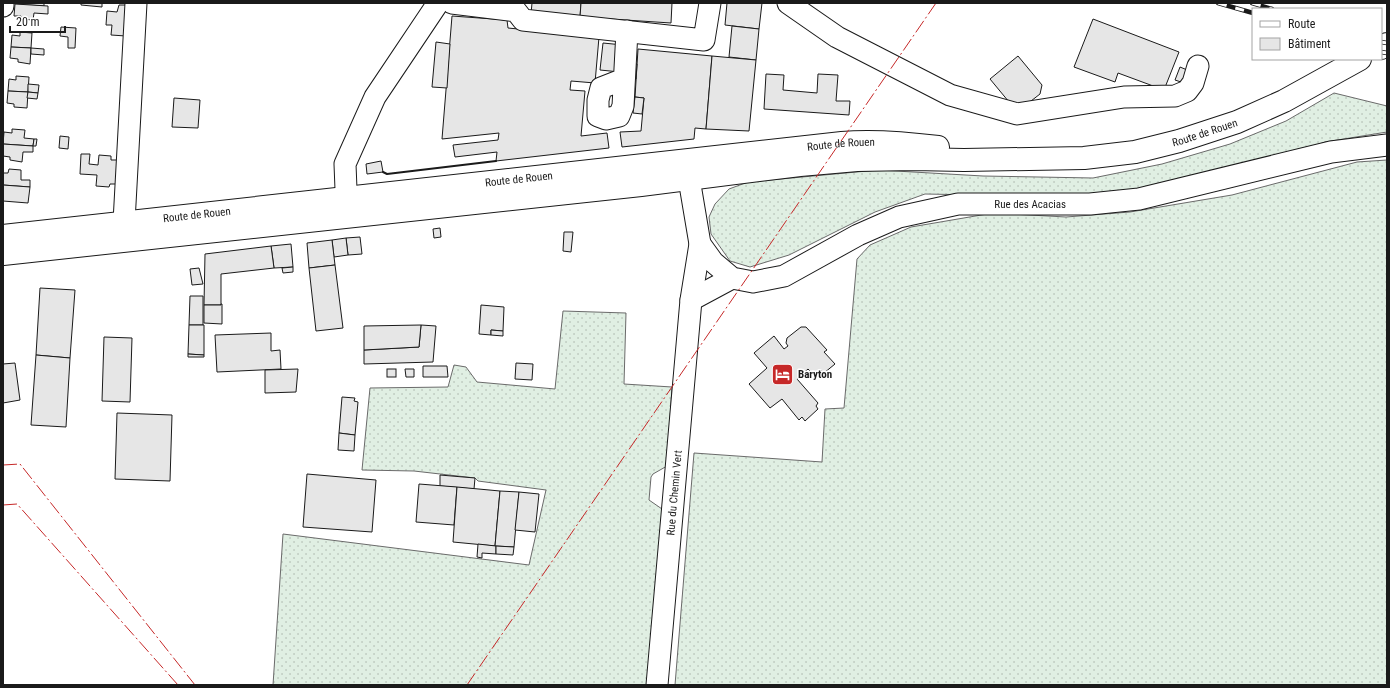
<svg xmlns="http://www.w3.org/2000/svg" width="1390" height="688" viewBox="0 0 1390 688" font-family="'Roboto Condensed',sans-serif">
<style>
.grass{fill:url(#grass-dots);stroke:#6a6a6a}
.building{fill:#e6e6e6;stroke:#1a1a1a}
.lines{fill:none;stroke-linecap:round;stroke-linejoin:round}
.minor-casing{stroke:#1a1a1a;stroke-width:23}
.major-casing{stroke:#1a1a1a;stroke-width:24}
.minor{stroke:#fff;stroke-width:21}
.major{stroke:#fff;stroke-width:22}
.rail-casing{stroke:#1a1a1a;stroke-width:4.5}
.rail{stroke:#fff;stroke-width:3;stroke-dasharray:9;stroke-linecap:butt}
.wall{stroke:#1a1a1a;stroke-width:2}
.power{stroke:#c62828;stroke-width:1;stroke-dasharray:14 3 2 3;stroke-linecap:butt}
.labels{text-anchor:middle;stroke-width:3;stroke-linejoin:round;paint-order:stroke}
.street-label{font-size:11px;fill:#1a1a1a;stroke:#fff}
.poi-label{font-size:11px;font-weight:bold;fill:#1a1a1a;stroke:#fff;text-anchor:start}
</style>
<defs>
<pattern id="grass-dots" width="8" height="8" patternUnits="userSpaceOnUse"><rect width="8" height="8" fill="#e0efe3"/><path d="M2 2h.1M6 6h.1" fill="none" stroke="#c0ccc2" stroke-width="1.8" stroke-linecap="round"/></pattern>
</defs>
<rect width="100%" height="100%" fill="#fff"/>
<g class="grass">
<polygon points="1334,93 1387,106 1387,132 1325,142 1288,156 1178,184 1082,197 925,194 875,212 789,255 750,267 730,261 711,234 709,217 715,204 729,189 748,182 878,170 983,176 1093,178 1162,164 1230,144 1286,121"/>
<polygon points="1387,160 1387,685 675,685 694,453 822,462 825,409 844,408 857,259 870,245 911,227 993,213 1066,217 1130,212 1232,195 1357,162"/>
<polygon points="563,311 626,313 624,384 672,387 667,466 653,474 651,477 649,500 662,509 649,685 273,685 283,534 529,565 546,490 478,481 475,478 414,471 362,470 370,388 448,387 454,365 466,367 477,382 555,389"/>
</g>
<g class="building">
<polygon points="15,3 44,3 44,6 15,4"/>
<polygon points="81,3 102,3 102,7 81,5"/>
<polygon points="532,3 581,3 580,17 531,14"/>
<polygon points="581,3 672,3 671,23 580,17"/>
<polygon points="727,3 762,3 759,29 725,25"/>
<polygon points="15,4 48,6 48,14 34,13 33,20 21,19 21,16 14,16"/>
<polygon points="119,5 128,5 126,36 111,35 112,25 106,25 107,11 117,12"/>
<polygon points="452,16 507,20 508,28 599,37 595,83 571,81 570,90 585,91 581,136 607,133 609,148 496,161 497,152 455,157 453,145 498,140 499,133 442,139"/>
<polygon points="1093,19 1179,52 1164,90 1118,73 1115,82 1074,67"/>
<polygon points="732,26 759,29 756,60 729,57"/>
<polygon points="61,27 76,28 75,48 68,48 68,37 60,36"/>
<polygon points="20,32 32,33 31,48 11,47 12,35 20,36"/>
<polygon points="436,42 450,44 447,88 432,87"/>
<polygon points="603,43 623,45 620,72 600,70"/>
<polygon points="11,47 31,48 30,64 18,62 18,59 10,58"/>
<polygon points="31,48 44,49 44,55 31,54"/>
<polygon points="638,49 712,56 706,129 695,128 694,139 622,147 620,132 641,131 644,98 635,97"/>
<polygon points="712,56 756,60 749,131 706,129"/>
<polygon points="1018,56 1042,85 1040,94 1022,108 1014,108 990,79"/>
<polygon points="633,64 637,64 636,79 632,79"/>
<polygon points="1180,67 1192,72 1187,84 1175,80"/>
<polygon points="766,74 784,75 783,90 817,93 818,74 838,75 836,101 850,101 849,115 764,109"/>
<polygon points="16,76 29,77 28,92 8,91 9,79 16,80"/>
<polygon points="28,84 39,85 38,93 28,92"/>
<polygon points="8,91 28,92 27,108 14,107 14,104 7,103"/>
<polygon points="28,92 38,93 37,99 27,98"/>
<polygon points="635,97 644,98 642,114 633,113"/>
<polygon points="174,98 200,100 198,128 172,127"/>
<polygon points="12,129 25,130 24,138 34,139 33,146 3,144 4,132 12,133"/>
<polygon points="60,136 69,137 68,149 59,148"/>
<polygon points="34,139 37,139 36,146 33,146"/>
<polygon points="3,144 33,146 33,152 23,152 22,162 10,160 10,157 3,156"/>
<polygon points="81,154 90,154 89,164 98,165 99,155 111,156 111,160 118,160 116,184 110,184 109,187 96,186 97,175 80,174"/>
<polygon points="381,161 383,172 367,174 366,164"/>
<polygon points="9,169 21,170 21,180 30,180 30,187 3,185 3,173 8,173"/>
<polygon points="3,185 30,187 28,203 3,201"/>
<polygon points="440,228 441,237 434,238 433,229"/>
<polygon points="564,232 573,232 571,252 563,251"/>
<polygon points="360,237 362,254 348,255 346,238"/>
<polygon points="346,238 348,255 334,257 332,240"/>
<polygon points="332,240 335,265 309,268 307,243"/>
<polygon points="291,244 293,267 274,268 271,246"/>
<polygon points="271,246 274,268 221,274 221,305 204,305 205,254"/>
<polygon points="335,265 343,328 316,331 309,268"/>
<polygon points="293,267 293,272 283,273 282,268"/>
<polygon points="199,268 203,284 192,285 190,269"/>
<polygon points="40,288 75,290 70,358 36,355"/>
<polygon points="190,296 203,296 203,325 189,325"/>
<polygon points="221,304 222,304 222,324 204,323 204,305 221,305"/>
<polygon points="481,305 504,307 503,331 491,330 491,335 479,334"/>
<polygon points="189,325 204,325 204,355 188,354"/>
<polygon points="421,325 436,326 433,362 364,364 364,350 419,347"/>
<polygon points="421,325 419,347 364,350 364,326"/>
<polygon points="801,327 806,327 827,350 824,352 835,364 824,373 821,370 814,375 808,369 797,379 818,403 816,406 818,409 805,421 802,417 799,420 782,399 770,408 749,384 767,368 754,353 774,336 784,349 788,346 786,343 787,338"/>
<polygon points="491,330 503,331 503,336 491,335"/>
<polygon points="271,333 271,351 280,350 281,369 217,372 215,335"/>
<polygon points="104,337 132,338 130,402 102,401"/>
<polygon points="188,354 204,355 204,357 188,357"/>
<polygon points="36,355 70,358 66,427 31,425"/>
<polygon points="15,363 20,400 3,403 3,364"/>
<polygon points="516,363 533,364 532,380 515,379"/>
<polygon points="423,366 447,366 448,377 423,377"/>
<polygon points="298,369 296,392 265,393 265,370"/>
<rect x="387" y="369" width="9" height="8"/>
<polygon points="405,369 414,369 414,377 406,377"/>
<polygon points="342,397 355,398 354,401 358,402 355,435 339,433"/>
<polygon points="117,413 172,415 170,481 115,479"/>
<polygon points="339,433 355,435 354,451 338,450"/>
<polygon points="307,474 376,480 372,532 303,527"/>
<polygon points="440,475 475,478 474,489 440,486"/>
<polygon points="419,484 457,487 454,525 416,522"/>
<polygon points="457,487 500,491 495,546 453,542"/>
<polygon points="500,491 519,492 514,547 495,546"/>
<polygon points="519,492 539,494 535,532 515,530"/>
<polygon points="478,544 496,546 496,554 482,553 482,558 477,557"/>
<polygon points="496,546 514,547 513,555 496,554"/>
</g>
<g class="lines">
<defs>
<g id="minor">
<polyline points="452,3 516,11 523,20 704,40 710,3"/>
<polyline points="788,3 837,37 950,95 1017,114 1124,97 1175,96 1187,91 1193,83 1198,66"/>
<polyline points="3,6 3,3"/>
<polyline points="624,79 601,88 598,100 598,116 606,119 619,116 623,106 627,31"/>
<polyline points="347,215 345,164 375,97 438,3"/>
<polyline points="125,240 124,222 136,3"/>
<path id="s1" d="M700,244L713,262L732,278L753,282L784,276L858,235L899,217L958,204H1090L1139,199L1331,152L1387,145"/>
<polyline points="691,300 732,278"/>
<path id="s2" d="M657,685L691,300L700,244L686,161"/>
</g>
<g id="major">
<polyline points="1381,48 1387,44"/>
<path id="s3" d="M3,236L842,143C874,140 906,143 938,147"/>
<path id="s4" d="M3,254L641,185L800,165L857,160L913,159L964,160L1084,158L1135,152L1179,141L1237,122L1284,101L1360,59"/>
</g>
</defs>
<use href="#minor" class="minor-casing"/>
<use href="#major" class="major-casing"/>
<use href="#minor" class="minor"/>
<use href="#major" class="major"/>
<defs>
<g id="rail">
<polyline points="1218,3 1253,13"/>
<polyline points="1252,3 1272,9"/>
<polyline points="1381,42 1387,43"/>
<polyline points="1381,52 1387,53"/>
</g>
</defs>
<use href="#rail" class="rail-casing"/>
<use href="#rail" class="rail"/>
<polyline class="wall" points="383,172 387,174 496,161"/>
<g class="power">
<polyline points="3,465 20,464 195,685"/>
<polyline points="3,505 17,504 178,685"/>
<polyline points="467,685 936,3"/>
</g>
</g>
<defs>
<symbol id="hotel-square" viewBox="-11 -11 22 22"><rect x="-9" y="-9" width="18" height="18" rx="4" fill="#c62828" stroke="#fff"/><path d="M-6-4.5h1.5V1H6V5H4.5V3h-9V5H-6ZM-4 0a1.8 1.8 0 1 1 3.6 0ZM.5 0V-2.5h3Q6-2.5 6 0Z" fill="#fff"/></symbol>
</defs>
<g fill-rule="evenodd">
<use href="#hotel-square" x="770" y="362" width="25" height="25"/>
</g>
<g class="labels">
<g class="street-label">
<text dy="4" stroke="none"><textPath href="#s4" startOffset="1210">Route de Rouen</textPath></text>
<text dy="4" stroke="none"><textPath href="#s3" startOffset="843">Route de Rouen</textPath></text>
<text dy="4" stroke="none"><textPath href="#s3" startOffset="519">Route de Rouen</textPath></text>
<text dy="4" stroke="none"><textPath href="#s1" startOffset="362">Rue des Acacias</textPath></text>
<text dy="4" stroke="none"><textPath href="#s3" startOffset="195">Route de Rouen</textPath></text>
<text dy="4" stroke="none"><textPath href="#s2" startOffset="193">Rue du Chemin Vert</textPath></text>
</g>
<g class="poi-label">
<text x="798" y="378">Baryton</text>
</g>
</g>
<rect width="1390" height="688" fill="none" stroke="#1a1a1a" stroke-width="8"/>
<rect x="1252" y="8" width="130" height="52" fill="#ffffff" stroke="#a3a3a3"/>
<rect x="1260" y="21" width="20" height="6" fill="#ffffff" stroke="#a3a3a3"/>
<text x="1288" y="28" font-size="12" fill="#1a1a1a">Route</text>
<rect x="1260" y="38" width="20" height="12" fill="#e6e6e6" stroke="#a3a3a3"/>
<text x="1288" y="48" font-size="12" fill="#1a1a1a">Bâtiment</text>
<path d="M10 26v6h55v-6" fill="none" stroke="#1a1a1a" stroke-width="2"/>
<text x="16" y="26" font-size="12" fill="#1a1a1a" stroke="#ffffff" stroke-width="3" paint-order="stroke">20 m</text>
</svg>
